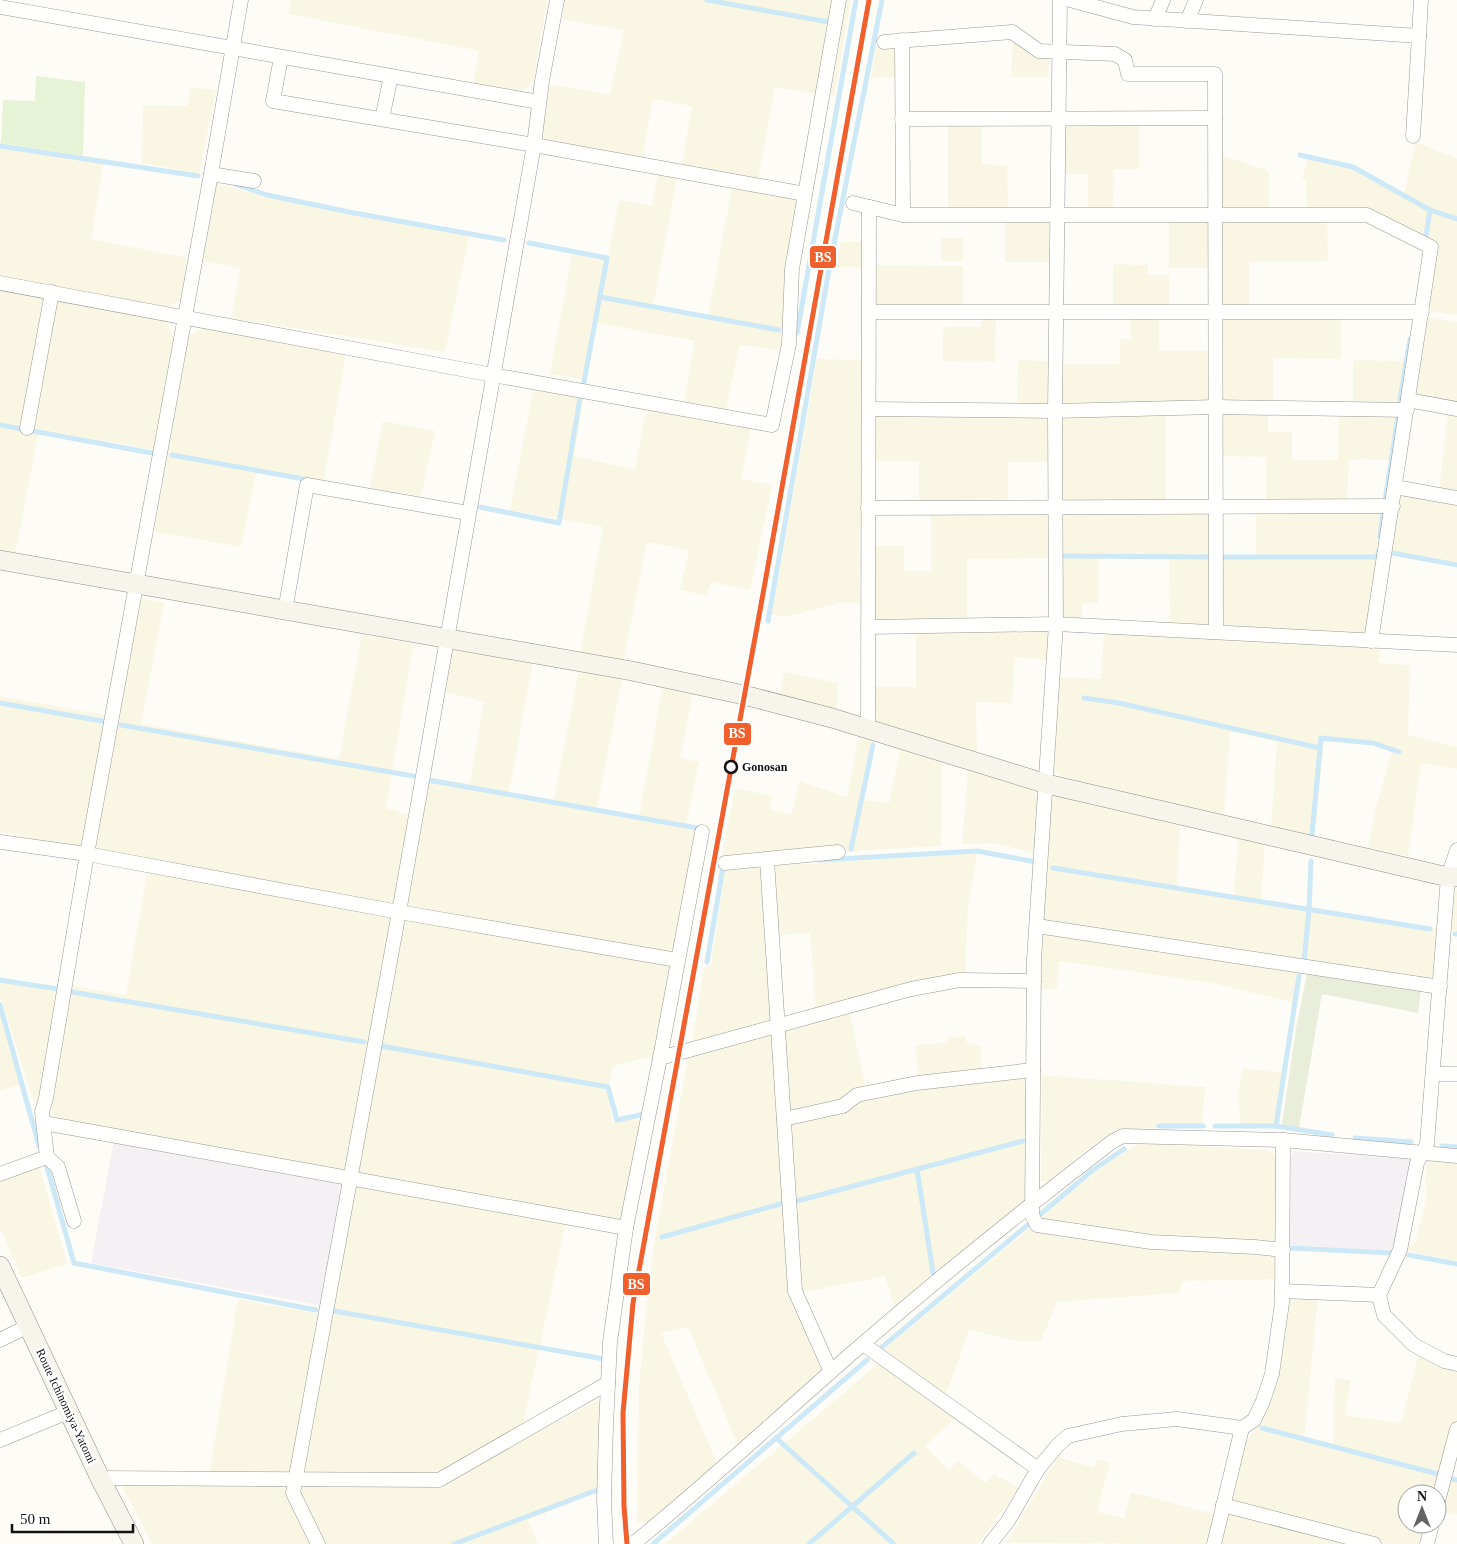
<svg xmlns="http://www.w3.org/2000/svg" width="1457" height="1544" viewBox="0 0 1457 1544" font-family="'Times New Roman',serif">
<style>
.industrial{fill:#f5f0f3}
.farmland{fill:#f9f7e4}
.green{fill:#e7f3d7}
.cemetery{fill:#e9eedb}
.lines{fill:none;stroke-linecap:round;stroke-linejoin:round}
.stream{stroke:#cde8f7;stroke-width:5}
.street-casing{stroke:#979795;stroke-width:15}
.secondary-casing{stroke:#8e8d8b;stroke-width:20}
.street{stroke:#fffffe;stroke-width:14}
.secondary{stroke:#f6f4eb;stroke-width:19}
.rail-1-casing{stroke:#fff;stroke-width:9}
.rail-1{stroke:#f05f2c;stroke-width:5}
.stop-dot{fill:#fff;stroke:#111;stroke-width:2.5}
.labels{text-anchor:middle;stroke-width:5;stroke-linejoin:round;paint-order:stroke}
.stop-label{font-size:12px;font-weight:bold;fill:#111;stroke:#fff;text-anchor:start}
.street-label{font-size:12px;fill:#111;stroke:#fff}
.line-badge{stroke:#fff;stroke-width:2}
.badge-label{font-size:14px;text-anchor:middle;font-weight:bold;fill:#fff}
</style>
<rect width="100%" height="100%" fill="#fdfcf7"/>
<g class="industrial">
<polygon points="115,1136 342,1179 346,1186 324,1306 91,1263"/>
<polygon points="1294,1151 1410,1159 1413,1165 1396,1251 1289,1245 1291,1159"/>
</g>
<g class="farmland">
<polygon points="291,0 547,0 533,83 517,94 473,85 479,51 289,14"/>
<polygon points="565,0 851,0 834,97 775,87 758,179 682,165 692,106 653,99 642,158 545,140 542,135 551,84 610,95 624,30 562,19"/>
<polygon points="1013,40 1049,56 1048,77 1011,77"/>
<polygon points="876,47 898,47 898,77 871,77"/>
<polygon points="190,87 216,90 199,174 142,163 143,105 188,106"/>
<polygon points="1068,122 1139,122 1139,169 1114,169 1113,207 1088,207 1088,174 1064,174 1064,126"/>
<polygon points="948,123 982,123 982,164 1007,165 1008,208 948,207"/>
<polygon points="1416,142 1457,159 1457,315 1426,310 1436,251 1367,210 1306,211 1306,179 1302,179 1308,158 1352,168 1403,198"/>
<polygon points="0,143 104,159 91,239 187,258 181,300 166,308 0,277"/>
<polygon points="1220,155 1269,171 1269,211 1220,210"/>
<polygon points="658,174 677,178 653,306 708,316 732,188 810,202 783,351 740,345 726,409 684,401 695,341 596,323 585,380 550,374 572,254 608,260 619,200 652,206"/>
<polygon points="214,183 266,197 469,236 445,352 232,318 240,268 201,261"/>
<rect x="1005" y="218" width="44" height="44"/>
<polygon points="1327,218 1328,261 1249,262 1249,307 1221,307 1220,219"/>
<polygon points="1210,220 1211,268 1169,268 1169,221"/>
<rect x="941" y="238" width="22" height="23"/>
<polygon points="841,242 864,242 864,267 836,267"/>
<polygon points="1113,264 1148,265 1148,275 1169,275 1169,307 1113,307"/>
<polygon points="872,265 963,266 963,306 872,306"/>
<polygon points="0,291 166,321 173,336 156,450 39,430 15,554 0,551"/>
<polygon points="982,315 996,315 995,362 943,361 943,330 948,327 981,327"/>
<polygon points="1341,316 1341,359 1273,358 1273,403 1219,404 1220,317"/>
<polygon points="1130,317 1159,317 1159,351 1211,351 1211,404 1066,405 1062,401 1062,364 1120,364 1120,339 1131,339"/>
<polygon points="1425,317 1457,322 1457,405 1413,398"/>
<polygon points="204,328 346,354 323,484 256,473 241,547 154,532 189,336"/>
<polygon points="817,359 862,360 860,603 838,603 786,617 772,614"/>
<polygon points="1018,360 1050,361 1049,404 1047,406 1017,405"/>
<polygon points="1353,360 1405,361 1398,403 1353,402"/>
<polygon points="534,387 584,396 574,456 635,470 645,416 654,408 751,426 741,479 772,485 750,590 711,582 706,596 680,590 689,550 647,542 623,663 580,654 603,527 510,510"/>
<polygon points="875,412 1047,414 1050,418 1050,462 1008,462 1008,503 919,502 919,461 872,461"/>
<polygon points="1339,412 1396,412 1389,460 1349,459 1347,501 1266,503 1266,457 1220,456 1220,416 1224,414 1268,414 1268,432 1292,432 1292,460 1338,460"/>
<polygon points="1448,413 1457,414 1457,495 1439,491"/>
<polygon points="1062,414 1166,414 1166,503 1066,504 1062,500"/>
<polygon points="383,421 435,431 421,496 370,488"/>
<polygon points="1398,491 1457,502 1457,563 1388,551"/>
<polygon points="1212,510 1213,626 1170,626 1169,557 1099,557 1098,603 1082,603 1082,621 1068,621 1062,616 1062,511"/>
<polygon points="1256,510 1381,510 1376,558 1380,559 1368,634 1222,629 1219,555 1256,555"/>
<polygon points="931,511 1045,511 1050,516 1049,558 967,559 967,620 872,620 872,546 904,546 904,571 931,571"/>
<polygon points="140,598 164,603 141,724 339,759 362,635 413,644 386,808 412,816 396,902 390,905 98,852 94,846"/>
<polygon points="1045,629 1049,634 1047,660 1015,657 1012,703 976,702 977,752 874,723 872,687 916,687 916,630"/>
<polygon points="1104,632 1380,645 1379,663 1410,665 1408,735 1457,747 1457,769 1421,763 1408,856 1368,848 1375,811 1392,751 1373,745 1324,741 1315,836 1271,827 1277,742 1230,732 1224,817 1060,776 1052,766 1060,677 1101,679"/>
<polygon points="448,649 533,661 509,792 554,800 579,670 622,678 597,808 639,816 663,686 693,692 680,758 699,762 685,829 699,832 675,953 671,956 406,908 426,777 470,784 484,702 442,691"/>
<polygon points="784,672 838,683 837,711 780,694"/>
<polygon points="0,696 110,716 86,845 80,848 0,832"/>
<polygon points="859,735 874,740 863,800 889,803 901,748 942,761 941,846 725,859 722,854 735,788 772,796 770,810 792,814 799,781 847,797"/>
<polygon points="968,770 1032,790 1041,801 1036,854 1004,845 985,843 962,844"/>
<polygon points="1058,795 1180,826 1177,887 1234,896 1238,839 1265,844 1261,900 1438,928 1436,980 1043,923 1051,799"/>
<polygon points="977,853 968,906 965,976 816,1009 810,933 775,935 773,866"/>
<polygon points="765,866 774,1019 770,1024 692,1044 704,968 711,965 725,869"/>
<polygon points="148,867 391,915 394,919 348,1169 343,1172 55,1117 50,1106 68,985 126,995"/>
<polygon points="1457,890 1457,932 1452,931 1454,892"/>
<polygon points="405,918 668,963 672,969 656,1055 613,1066 608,1092 613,1122 644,1118 624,1221 358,1176"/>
<polygon points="1042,928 1301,968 1296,1003 1212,983 1059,961 1057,989 1041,989"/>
<polygon points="0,982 60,991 38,1115 0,995"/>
<polygon points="849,1009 866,1090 839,1103 788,1112 783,1032 788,1026"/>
<polygon points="0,1015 20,1085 0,1091"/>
<polygon points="776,1033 792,1291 823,1365 821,1373 738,1445 688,1327 661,1333 717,1463 648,1522 637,1522 639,1386 647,1302 655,1238 689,1053"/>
<polygon points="965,1036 967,1043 981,1046 981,1072 919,1081 915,1045 946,1043 948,1037"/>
<polygon points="1243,1068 1286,1073 1279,1123 1241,1124 1238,1095"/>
<polygon points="1028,1073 1028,1191 1023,1203 895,1310 885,1276 800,1293 789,1121 856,1099"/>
<polygon points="1042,1075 1205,1087 1202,1124 1158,1125 1158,1128 1118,1130 1106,1136 1086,1150 1048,1181 1041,1181"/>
<polygon points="1140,1143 1268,1150 1281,1158 1280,1249 1150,1239 1038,1220 1095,1172 1126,1151"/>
<polygon points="1432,1159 1457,1162 1457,1261 1404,1250 1416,1241 1428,1192 1425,1180 1427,1161"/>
<polygon points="39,1165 67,1264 22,1278 0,1228 0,1179"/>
<polygon points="353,1185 566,1221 522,1429 436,1475 306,1475 303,1471"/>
<polygon points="1032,1226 1281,1252 1279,1279 1183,1281 1179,1293 1057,1302 1041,1341 1017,1341 969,1330 945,1398 882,1351"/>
<polygon points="1289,1296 1318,1296 1304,1441 1333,1448 1335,1378 1350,1380 1345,1415 1401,1423 1419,1354 1457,1371 1457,1422 1437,1495 1437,1494 1407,1494 1407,1524 1429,1524 1424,1544 1389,1544 1235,1502 1230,1496 1243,1446 1264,1418 1276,1380"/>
<polygon points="238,1299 321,1314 289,1476 209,1475"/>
<polygon points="879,1363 956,1417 925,1446 949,1470 958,1461 986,1483 994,1474 1019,1488 978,1544 665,1544"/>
<polygon points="597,1401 603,1406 599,1492 528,1520 538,1544 323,1544 298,1491 300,1484 438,1485"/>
<polygon points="1058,1457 1094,1468 1097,1459 1110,1463 1097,1512 1124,1518 1131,1492 1217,1515 1210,1544 1006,1543"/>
<polygon points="1447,1479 1457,1482 1457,1515 1439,1511"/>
<polygon points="121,1484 287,1485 315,1544 152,1544"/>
<polygon points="1227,1511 1359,1544 1219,1544"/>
</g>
<polygon class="green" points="36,76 85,82 83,156 1,143 3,100 35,101"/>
<polygon class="cemetery" points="1307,973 1421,989 1418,1013 1322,994 1299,1128 1282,1124 1296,1029"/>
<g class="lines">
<g class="stream">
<polyline points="707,0 829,22"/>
<polyline points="0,146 198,176"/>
<polyline points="1300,155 1353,167 1430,210 1457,219"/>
<polyline points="235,184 267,195 354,213 504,240"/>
<polyline points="1426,236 1430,210"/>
<polyline points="529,243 607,258 583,387"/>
<polyline points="600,297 779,330"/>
<polyline points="797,333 856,0"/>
<polyline points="1400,400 1410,339"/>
<polyline points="0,425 152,453"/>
<polyline points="172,455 309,480"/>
<polyline points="1385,501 1398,416"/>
<polyline points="480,507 559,523 580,398"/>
<polyline points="1380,537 1383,512"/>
<polyline points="1393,553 1457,565"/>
<polyline points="1065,556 1209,557"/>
<polyline points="1221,557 1378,557 1378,552"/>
<polyline points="768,621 830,264 882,0"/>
<polyline points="1084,698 1119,703 1320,748"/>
<polyline points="0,703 102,721"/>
<polyline points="121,725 413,776"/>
<polyline points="428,780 697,828"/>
<polyline points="1312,834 1321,738 1373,743 1399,752"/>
<polyline points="851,849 873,745"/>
<polyline points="820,860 977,851 1036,862"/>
<polyline points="1053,868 1430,929"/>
<polyline points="1455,934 1457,934"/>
<polyline points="707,962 723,867 726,867"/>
<polyline points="1304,962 1309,910 1311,861"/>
<polyline points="1299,976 1276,1126 1332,1135"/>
<polyline points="0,980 58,989"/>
<polyline points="72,992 364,1042"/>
<polyline points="0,1005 39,1146"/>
<polyline points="381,1046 608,1087 617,1120 644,1114"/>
<polyline points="1159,1126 1203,1126"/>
<polyline points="1215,1126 1276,1126"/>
<polyline points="1355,1138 1411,1142"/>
<polyline points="1442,1146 1457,1147"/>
<polyline points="47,1167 74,1263 316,1310"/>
<polyline points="917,1169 933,1273"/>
<polyline points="797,1201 1023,1141"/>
<polyline points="662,1237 784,1203"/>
<polyline points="1292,1248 1391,1253"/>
<polyline points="1409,1255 1457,1264"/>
<polyline points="334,1311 604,1359"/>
<polyline points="881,1348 1093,1170 1124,1149"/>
<polyline points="1262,1428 1438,1474"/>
<polyline points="776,1438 894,1544"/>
<polyline points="1448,1478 1457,1480"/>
<polyline points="454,1544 597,1490"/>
<polyline points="653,1544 867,1360"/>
<polyline points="809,1544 914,1453"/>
</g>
<defs>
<g id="street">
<polyline points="1060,0 1055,411 1056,624 1034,960 1032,1215 1037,1225 1151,1242 1255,1247 1283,1250"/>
<polyline points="1070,0 1133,17 1419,36 1421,0"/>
<polyline points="0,7 539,102"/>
<polyline points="1155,19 1163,0"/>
<polyline points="1187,21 1196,0"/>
<polyline points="902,40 903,215"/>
<polyline points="884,42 1012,32 1039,51 1115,54 1125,60 1128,74 1215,74 1216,632"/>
<polyline points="281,57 273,101 534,145 805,194"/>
<polyline points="382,119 391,76"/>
<polyline points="902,119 1215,118"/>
<polyline points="1413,136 1419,36"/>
<polyline points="211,174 254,181"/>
<polyline points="853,203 903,215 1367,215 1431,247 1371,641"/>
<polyline points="0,283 493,375 772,425 789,344 792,269 839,0"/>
<polyline points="869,312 1422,312"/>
<polyline points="1408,400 1457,409"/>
<polyline points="869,409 1055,411 1216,407 1407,410"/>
<polyline points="27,428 52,292"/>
<polyline points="1395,487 1457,498"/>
<polyline points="868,508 1393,506"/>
<polyline points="285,611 307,485 468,513"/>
<polyline points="868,627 1056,624 1457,645"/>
<polyline points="868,729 869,207"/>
<polyline points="0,842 87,854 399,912 677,960"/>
<polyline points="1457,850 1448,877 1427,1144 1417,1163 1400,1250 1379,1295 1384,1315 1414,1345 1444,1361 1457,1364"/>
<polyline points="767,860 795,1291 831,1372"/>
<polyline points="725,863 838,852"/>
<polyline points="1037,926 1440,987"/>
<polyline points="660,1058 911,989 960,980 1034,981"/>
<polyline points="1433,1074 1457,1074"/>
<polyline points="784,1119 843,1106 857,1095 917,1083 1033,1070"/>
<polyline points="44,1123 626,1228"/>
<polyline points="47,1157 58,1167 74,1221"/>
<polyline points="0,1174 47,1157 42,1112 46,1098 87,854 211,174 241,0"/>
<polyline points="1282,1291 1379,1295"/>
<polyline points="0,1340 28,1326"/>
<polyline points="863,1344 1038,1469"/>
<polyline points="0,1440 68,1412"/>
<polyline points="100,1478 439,1480 608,1383"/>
<polyline points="1223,1505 1374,1544"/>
<polyline points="1437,1505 1457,1429"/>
<polyline points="318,1544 293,1493 399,912 534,145 542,81 557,0"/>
<polyline points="606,1544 604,1499 606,1426 610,1342 626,1228 660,1058 702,832"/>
<path d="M633,1544C708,1483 779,1417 852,1353C936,1280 1024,1209 1113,1141L1123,1136L1283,1140L1457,1156"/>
<polyline points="990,1544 1008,1521 1038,1469 1058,1445 1068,1436 1122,1424 1177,1419 1242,1428 1254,1420 1263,1401 1272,1374 1282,1303 1283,1140"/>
<polyline points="1214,1544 1242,1428"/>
<polyline points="1427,1544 1432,1524"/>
</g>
<g id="secondary">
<polyline points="0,560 632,671 744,695 832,718 1047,784 1448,877 1457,877"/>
<polyline points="0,1266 100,1478 134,1544"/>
</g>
</defs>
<use href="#street" class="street-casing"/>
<use href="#secondary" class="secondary-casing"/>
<use href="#street" class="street"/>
<use href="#secondary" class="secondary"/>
<defs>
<polyline id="rail-1" points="627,1544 624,1506 623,1413 633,1303 761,605 869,0"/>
</defs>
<use href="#rail-1" class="rail-1-casing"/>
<use href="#rail-1" class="rail-1"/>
</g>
<circle class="stop-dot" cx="731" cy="767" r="6"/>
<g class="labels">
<g class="stop-label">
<text x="742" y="771">Gonosan</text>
</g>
<g class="street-label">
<text transform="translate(66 1406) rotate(65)" y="4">Route Ichinomiya-Yatomi</text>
</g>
</g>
<g class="line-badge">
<rect x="809" y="245" width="28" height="24" rx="5" fill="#f05f2c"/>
<rect x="723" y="722" width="29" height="24" rx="5" fill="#f05f2c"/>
<rect x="622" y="1272" width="29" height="24" rx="5" fill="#f05f2c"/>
</g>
<g class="badge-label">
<text x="823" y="262">BS</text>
<text x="737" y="738">BS</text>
<text x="636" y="1289">BS</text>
</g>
<g transform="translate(1422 1509)"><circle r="24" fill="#ffffff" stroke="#a0a0a0"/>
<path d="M0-4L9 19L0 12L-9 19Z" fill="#646362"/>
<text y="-8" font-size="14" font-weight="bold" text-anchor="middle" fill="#111111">N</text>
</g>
<path d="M12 1524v8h121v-8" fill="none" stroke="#111111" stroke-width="2.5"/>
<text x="20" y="1524" font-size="15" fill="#111111" stroke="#ffffff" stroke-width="4" paint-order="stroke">50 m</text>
</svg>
